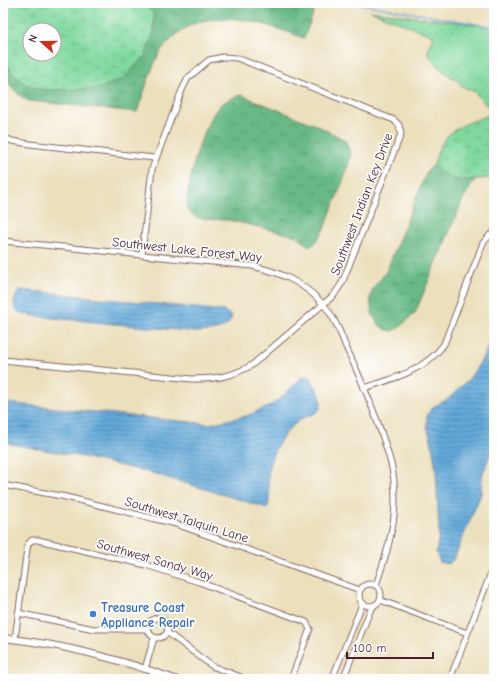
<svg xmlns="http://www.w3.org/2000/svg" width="497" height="682" viewBox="0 0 497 682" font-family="'Comic Neue',sans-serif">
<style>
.grass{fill:url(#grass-dots);stroke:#657c64}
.forest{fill:url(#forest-crowns);stroke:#596c58}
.wetland{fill:url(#wetland-marsh);stroke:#657c64;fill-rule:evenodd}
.water{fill:url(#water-rules);stroke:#566482}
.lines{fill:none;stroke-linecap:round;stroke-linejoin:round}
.stream{stroke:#62a9d9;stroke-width:1.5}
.minor-casing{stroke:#82625e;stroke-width:7}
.tertiary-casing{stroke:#82625e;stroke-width:8}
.minor{stroke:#fff;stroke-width:5}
.tertiary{stroke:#fff;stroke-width:6}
.shop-dot{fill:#3f7fe0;stroke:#fff;stroke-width:1.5}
.labels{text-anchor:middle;stroke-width:3.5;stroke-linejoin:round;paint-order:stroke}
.street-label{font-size:13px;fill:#4a1f2b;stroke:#fff}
.shop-label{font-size:13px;font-weight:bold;fill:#366cbe;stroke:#fff;text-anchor:start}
</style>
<defs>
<pattern id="grass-dots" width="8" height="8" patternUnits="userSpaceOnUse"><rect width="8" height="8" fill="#80d99e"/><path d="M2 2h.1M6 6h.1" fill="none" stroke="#70ba88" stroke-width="1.8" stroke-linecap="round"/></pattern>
<pattern id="forest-crowns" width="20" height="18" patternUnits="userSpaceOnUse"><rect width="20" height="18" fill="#68b985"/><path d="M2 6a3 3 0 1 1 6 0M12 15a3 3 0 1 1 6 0" fill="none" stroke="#58966d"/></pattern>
<pattern id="wetland-marsh" width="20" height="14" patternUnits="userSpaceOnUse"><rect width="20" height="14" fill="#80d99e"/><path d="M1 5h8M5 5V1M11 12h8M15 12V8" fill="none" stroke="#70ba88"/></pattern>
<pattern id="water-rules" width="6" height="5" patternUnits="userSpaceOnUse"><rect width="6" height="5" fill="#62a9d9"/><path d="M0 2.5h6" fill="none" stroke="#5389b0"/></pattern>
</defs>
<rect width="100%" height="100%" fill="#fff"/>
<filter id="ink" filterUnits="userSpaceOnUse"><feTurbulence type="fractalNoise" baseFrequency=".025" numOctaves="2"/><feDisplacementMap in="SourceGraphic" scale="8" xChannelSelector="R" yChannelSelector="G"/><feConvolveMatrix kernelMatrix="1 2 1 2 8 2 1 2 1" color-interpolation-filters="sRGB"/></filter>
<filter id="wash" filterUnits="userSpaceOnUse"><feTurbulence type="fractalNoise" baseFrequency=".012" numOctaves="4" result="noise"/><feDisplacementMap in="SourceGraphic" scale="16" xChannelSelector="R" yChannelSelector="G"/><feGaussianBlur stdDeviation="0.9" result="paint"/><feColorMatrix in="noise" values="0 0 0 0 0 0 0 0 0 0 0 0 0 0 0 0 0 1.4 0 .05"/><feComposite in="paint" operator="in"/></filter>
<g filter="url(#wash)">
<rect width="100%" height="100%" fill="#ebdfbc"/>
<polygon class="grass" points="370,11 494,27 494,114 475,92 463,87 458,81 442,70 429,56 428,51 434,36"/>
<g class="forest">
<path d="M144,3H317L304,38C263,23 208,2 172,39C168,43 163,47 160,52C150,70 144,93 137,112L30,101C10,93 3,75 3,55L12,73L154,32V14Z"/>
<path d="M241,95L318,126L345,140L351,155L346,173L324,229L315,243L310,247L297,236L229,220L206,219L196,217L187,210C186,185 201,129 217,109C223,101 232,98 241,95Z"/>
<path d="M435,164C445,178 460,180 476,178L464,197L415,313L398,329L392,331L386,330L379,325L372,314L370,297L374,287L386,272L427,171Z"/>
</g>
<g class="wetland">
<path d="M6,3H144L154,14V32L145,56L123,79L97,89L44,90L25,84L12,73L3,55V6ZM30,30H54V54H30Z"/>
<path d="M494,114V178C468,178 452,188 434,164C441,137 451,129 476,120C482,118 487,115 494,114Z"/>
</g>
<g class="water">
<path d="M23,290L224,311L232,316C228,332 209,331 197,332L43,317C25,314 4,315 19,291Z"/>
<polygon points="494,334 494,444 482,476 481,494 454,559 448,564 440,562 436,553 439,534 436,470 432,444 427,426 427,415 433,407 448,399 468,380 480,363"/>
<path d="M306,376L310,377C315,386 324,398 320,408C318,414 307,416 302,419C286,429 275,446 270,463C266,474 272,503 267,508L152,473L83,457L11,444L3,440V405L7,403L209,424L246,416L268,407L282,397L301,378Z"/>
</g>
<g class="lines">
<polyline class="stream" points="355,3 494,27"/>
</g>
</g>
<g filter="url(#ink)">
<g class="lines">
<defs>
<g id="minor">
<polyline points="3,137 12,141 30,144 154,158"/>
<path d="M3,241L252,266C280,272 303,282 323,304C334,316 340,332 346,347C363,383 379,422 390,460C394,473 395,489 395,503C394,531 385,559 376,585"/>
<path d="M3,360L192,379C216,379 231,377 252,365L334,295L342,283L401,134L399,125L394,120L237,58L223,57L209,60L188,78L182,90L152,169L142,254"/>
<path d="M364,388C393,379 426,370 444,344L483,243L490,235L494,233"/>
<polyline points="3,485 66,497 176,524 360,590"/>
<circle cx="370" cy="595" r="11"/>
<polyline points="380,600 467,633"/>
<polyline points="18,613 94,629 148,629"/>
<circle cx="158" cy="628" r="10"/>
<polyline points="168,633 212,666 246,679"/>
<polyline points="15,639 27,549 28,544 32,540 38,540 146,565 199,582 306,622 310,629 291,679"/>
<polyline points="145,669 154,638"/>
<polyline points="332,679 361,607 361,601"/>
<polyline points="343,679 370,611 374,606"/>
<polyline points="450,679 494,565"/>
</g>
<path id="tertiary" d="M3,638C62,644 119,659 175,679"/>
</defs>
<use href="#minor" class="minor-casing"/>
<use href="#tertiary" class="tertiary-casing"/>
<use href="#minor" class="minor"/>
<use href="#tertiary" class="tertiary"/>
</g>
</g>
<circle class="shop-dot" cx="93" cy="614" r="4"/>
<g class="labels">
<g class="street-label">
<text transform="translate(361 204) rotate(-69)" y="5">Southwest Indian Key Drive</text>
<text transform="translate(187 249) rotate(6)" y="5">Southwest Lake Forest Way</text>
<text transform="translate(187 519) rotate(17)" y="5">Southwest Talquin Lane</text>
<text transform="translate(155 559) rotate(16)" y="5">Southwest Sandy Way</text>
</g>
<g class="shop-label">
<text x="101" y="612">Treasure Coast<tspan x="101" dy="15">Appliance Repair</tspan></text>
</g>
</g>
<rect width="497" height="682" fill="none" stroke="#fff" stroke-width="16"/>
<g transform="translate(42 42) rotate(291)"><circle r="19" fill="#ffffff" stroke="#b7a5aa"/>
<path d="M0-3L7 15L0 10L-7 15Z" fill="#c8321e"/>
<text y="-6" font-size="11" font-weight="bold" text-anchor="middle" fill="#4a1f2b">N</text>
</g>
<path d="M347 652v6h86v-6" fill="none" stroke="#4a1f2b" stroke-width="2"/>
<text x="353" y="652" font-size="12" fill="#4a1f2b" stroke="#ffffff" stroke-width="3" paint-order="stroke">100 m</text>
</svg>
